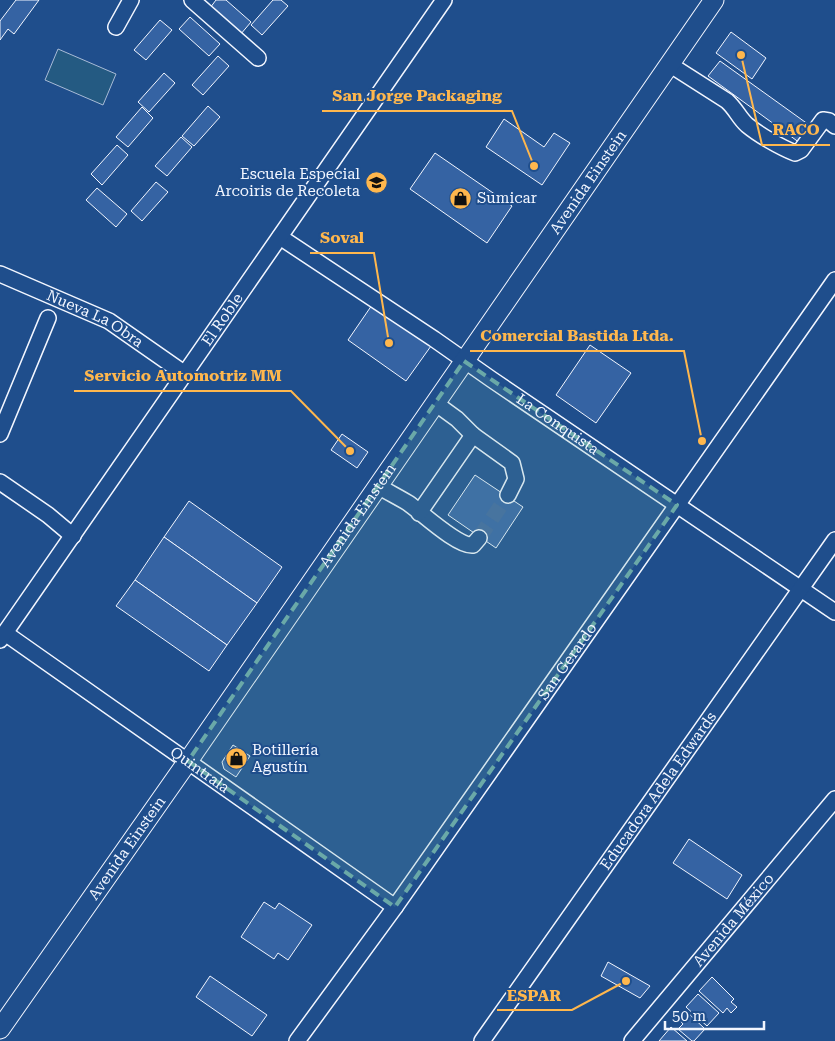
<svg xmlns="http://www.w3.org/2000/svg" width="835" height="1041" viewBox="0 0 835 1041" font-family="'Roboto Serif',serif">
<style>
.green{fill:#245a82;stroke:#a8bbd7}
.building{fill:#3563a3;stroke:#f2f6ff}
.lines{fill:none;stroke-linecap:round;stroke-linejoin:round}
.minor-tunnel{stroke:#3f679d;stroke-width:15;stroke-dasharray:15 8;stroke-linecap:butt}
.minor-casing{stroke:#f2f6ff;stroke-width:18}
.major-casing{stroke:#f2f6ff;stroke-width:21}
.minor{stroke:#1f4e8c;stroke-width:15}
.major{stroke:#1f4e8c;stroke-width:19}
.marked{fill:#6aa9a8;fill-opacity:0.2;stroke:#6aa9a8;stroke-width:4;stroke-dasharray:10 6;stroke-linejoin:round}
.labels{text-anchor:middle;stroke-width:4;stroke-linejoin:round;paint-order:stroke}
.poi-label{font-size:15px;fill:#f2f6ff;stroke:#1f4e8c;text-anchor:start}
.street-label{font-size:15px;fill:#f2f6ff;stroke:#1f4e8c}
.leader{fill:none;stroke:#ffb74d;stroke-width:2}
.callout-dot{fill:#ffb74d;stroke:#1f4e8c;stroke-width:2}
.callout-label{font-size:16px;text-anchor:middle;font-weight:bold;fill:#ffb74d;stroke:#1f4e8c;stroke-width:4;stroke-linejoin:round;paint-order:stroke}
</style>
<rect width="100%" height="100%" fill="#1f4e8c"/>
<polygon class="green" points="58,49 116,74 103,105 45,80"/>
<g class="building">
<polygon points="16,0 39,0 14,34 8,29 0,40 0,21"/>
<polygon points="216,0 226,0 251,22 240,35 210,8"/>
<polygon points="273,0 281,0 288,6 262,35 251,25"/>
<polygon points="190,17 220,44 209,56 179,29"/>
<polygon points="160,20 172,30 146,60 134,50"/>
<polygon points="731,32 766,58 752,79 716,53"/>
<polygon points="218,56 229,66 203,95 192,85"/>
<polygon points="720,61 812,127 800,143 708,76"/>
<polygon points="164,73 175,83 149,112 138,102"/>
<polygon points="208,106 220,117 194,146 182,136"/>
<polygon points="142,107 153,118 128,147 116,137"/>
<polygon points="504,119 544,147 554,133 570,143 542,185 486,147"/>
<polygon points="181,137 192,147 167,176 155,166"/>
<polygon points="117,145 128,155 102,185 91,174"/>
<polygon points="435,153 512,206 487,243 410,189"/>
<polygon points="156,182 168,192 142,221 131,211"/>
<polygon points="97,188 127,214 116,227 86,200"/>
<polygon points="372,305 431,346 406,381 348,340"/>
<polygon points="590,345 631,373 596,423 556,395"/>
<polygon points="342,434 368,452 357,468 331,450"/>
<polygon points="475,475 523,507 496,548 448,515"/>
<polygon points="189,501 282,567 257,603 164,537"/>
<polygon points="164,537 257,603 227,645 135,580"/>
<polygon points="135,580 227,645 209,671 116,606"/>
<polygon points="233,745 250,756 236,777 224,769 222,762"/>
<polygon points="689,839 742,875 727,899 673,863"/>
<polygon points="264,902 275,909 279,903 312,925 288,960 278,953 274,959 241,937"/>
<polygon points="608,962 650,986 640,998 601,976"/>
<polygon points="210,976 267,1015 252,1036 196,997"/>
<polygon points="712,977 734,999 731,1002 737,1007 731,1013 727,1008 723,1013 699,991"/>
<polygon points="698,994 719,1013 707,1026 686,1007"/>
<polygon points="685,1010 705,1029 694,1041 692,1041 678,1029 683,1024 678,1018"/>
<polygon points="671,1027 687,1041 659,1041"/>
</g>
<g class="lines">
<polyline class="minor-tunnel" points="479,538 508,495"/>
<defs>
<g id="minor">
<polyline points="192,0 258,58"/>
<polyline points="116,27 131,0"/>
<path d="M669,64L727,101C736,109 739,118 747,125C759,135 780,147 795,153L801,150L823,120L829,121L835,126"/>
<path id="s1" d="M280,237L434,339L491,379L835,612"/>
<path id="s2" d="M0,274L109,321L185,374"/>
<polyline points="435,403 457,419 473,435 512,463 516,479 508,495"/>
<polyline points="0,434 48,318"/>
<polyline points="0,482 48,515 73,536"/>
<path d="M378,486C388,492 398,497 408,503C421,512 458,547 473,545L479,538"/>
<polyline points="419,513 473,435"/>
<path id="s3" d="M5,633L395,907"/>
<path id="s4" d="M0,640L444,0"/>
<path id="s5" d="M297,1041L395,907L835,280"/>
<path id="s6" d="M482,1041L835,540"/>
<path id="s7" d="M632,1041L835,799"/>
</g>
<g id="major">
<path id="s8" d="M0,1029L188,761L714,0"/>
</g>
</defs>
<use href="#minor" class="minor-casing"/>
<use href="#major" class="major-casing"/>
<use href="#minor" class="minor"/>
<use href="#major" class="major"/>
</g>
<path class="marked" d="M464,361L677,505L395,907L188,761Z"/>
<defs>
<symbol id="school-disc" viewBox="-11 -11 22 22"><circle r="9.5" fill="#ffb74d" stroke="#1f4e8c"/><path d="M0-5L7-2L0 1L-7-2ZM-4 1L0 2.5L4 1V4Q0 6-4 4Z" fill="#111"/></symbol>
<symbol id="shop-disc" viewBox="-11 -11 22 22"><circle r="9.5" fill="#ffb74d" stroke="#1f4e8c"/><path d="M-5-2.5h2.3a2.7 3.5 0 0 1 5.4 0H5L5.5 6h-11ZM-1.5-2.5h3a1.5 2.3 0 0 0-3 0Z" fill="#111"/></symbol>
</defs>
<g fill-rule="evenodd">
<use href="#school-disc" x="364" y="170" width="25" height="25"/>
<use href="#shop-disc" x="448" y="186" width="25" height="25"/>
<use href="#shop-disc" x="224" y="746" width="25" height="25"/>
</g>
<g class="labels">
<g class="poi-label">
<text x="360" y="179" text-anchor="end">Escuela Especial<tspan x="360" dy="17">Arcoiris de Recoleta</tspan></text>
<text x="477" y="203">Sumicar</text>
<text x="252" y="755">Botillería<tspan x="252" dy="17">Agustín</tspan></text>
</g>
<g class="street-label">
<text dy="5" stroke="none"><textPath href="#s8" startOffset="1031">Avenida Einstein</textPath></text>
<text dy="5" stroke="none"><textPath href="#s2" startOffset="105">Nueva La Obra</textPath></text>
<text dy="5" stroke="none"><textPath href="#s4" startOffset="390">El Roble</textPath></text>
<text dy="5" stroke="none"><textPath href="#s1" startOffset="335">La Conquista</textPath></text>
<text dy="5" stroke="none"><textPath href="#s8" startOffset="626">Avenida Einstein</textPath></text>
<text dy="5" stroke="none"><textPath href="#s5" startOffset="466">San Gerardo</textPath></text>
<text dy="5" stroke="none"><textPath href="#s3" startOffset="238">Quintrala</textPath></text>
<text dy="5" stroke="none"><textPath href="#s6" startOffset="306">Educadora Adela Edwards</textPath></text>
<text dy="5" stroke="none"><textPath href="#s8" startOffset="221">Avenida Einstein</textPath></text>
<text dy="5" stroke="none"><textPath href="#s7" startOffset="158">Avenida México</textPath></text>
</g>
</g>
<path class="leader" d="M534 166L512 111H322M741 55L762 145H830M389 343L374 253H310M702 441L684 351H470M350 451L291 391H74M626 981L572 1010H497"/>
<g class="callout-dot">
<circle cx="534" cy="166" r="5"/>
<circle cx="741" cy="55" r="5"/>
<circle cx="389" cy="343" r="5"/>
<circle cx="702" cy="441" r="5"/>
<circle cx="350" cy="451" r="5"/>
<circle cx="626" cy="981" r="5"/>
</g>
<g class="callout-label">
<text x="417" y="101">San Jorge Packaging</text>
<text x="796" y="135">RACO</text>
<text x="342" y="243">Soval</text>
<text x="577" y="341">Comercial Bastida Ltda.</text>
<text x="183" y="381">Servicio Automotriz MM</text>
<text x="534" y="1001">ESPAR</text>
</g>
<path d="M665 1021v8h99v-8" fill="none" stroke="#f2f6ff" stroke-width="2.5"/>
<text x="672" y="1021" font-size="15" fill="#f2f6ff" stroke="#1f4e8c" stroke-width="4" paint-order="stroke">50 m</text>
</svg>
